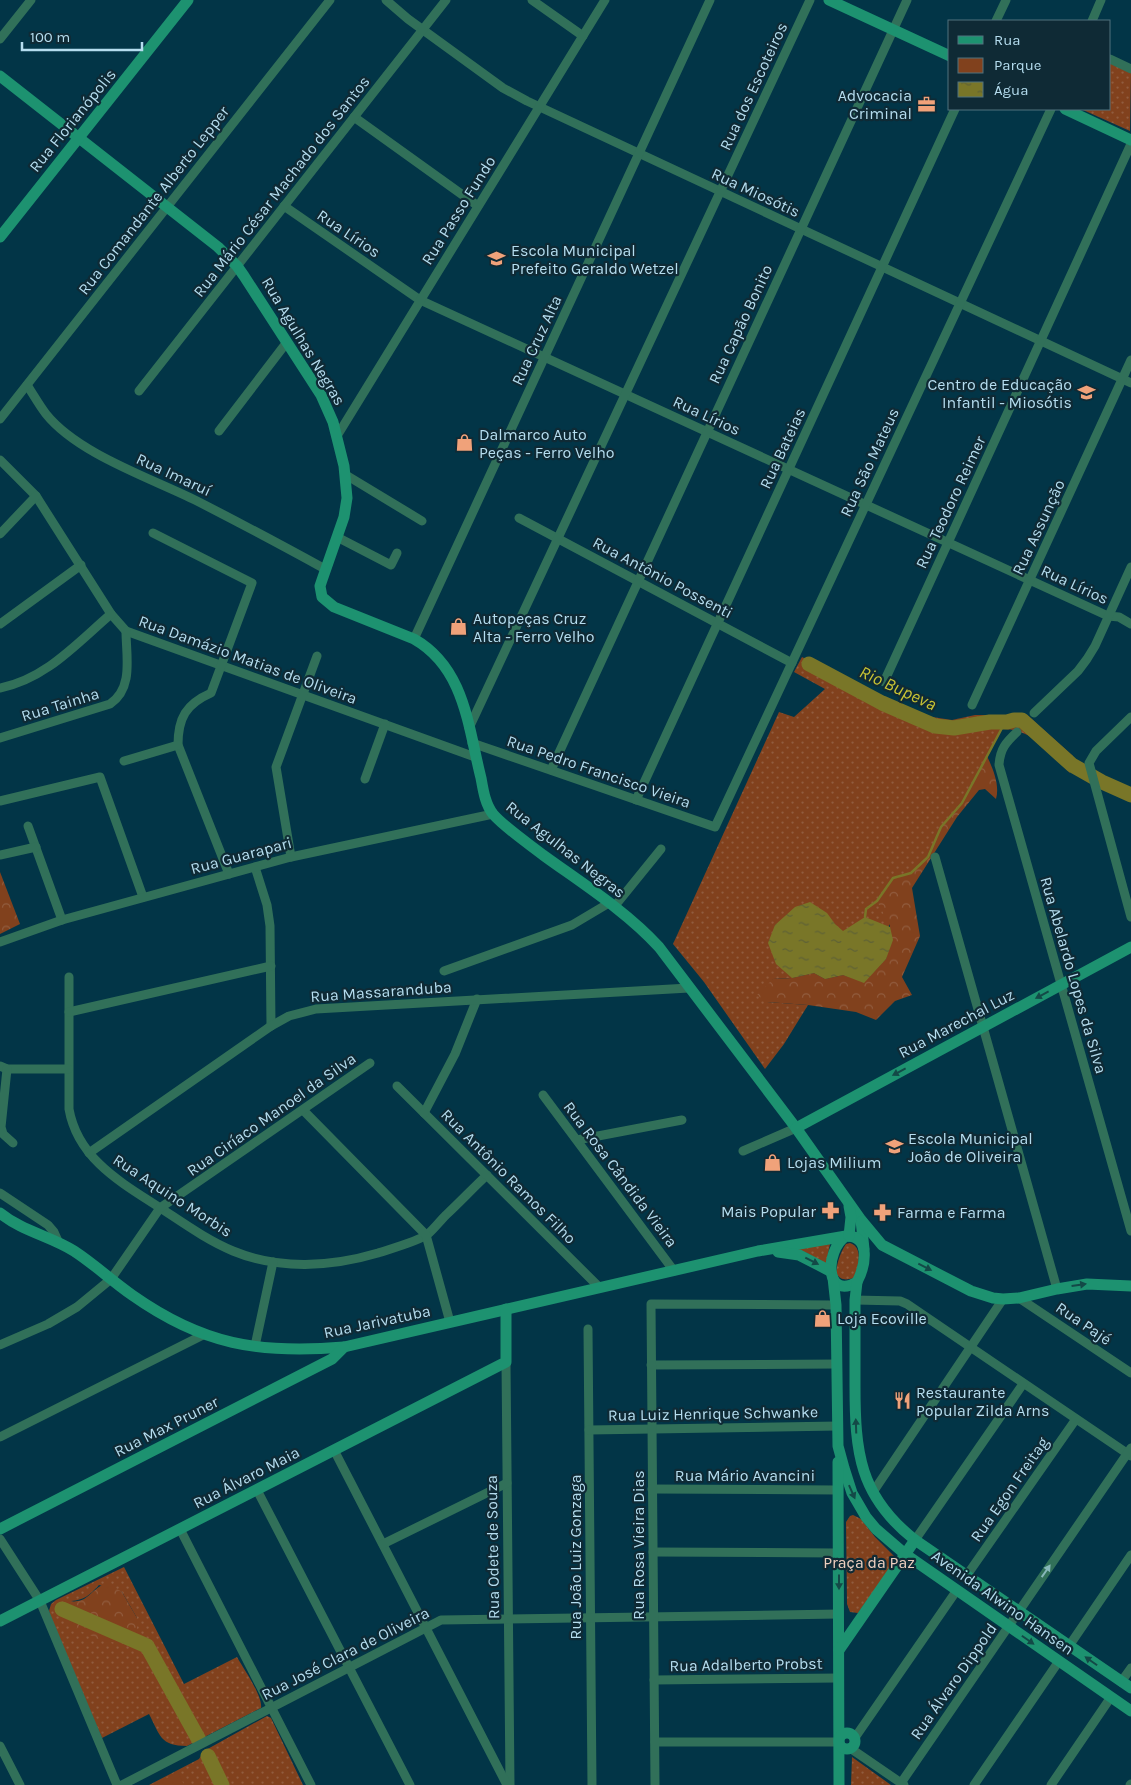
<svg xmlns="http://www.w3.org/2000/svg" width="1131" height="1785" viewBox="0 0 1131 1785" font-family="Karla,sans-serif">
<style>
.green{fill:url(#green-dots);fill-rule:evenodd}
.forest{fill:url(#forest-crowns)}
.pitch{fill:#81411d}
.water{fill:url(#water-ripples)}
.lines{fill:none;stroke-linecap:round;stroke-linejoin:round}
.stream{stroke:#797628;stroke-width:2.5}
.river{stroke:#797628;stroke-width:15}
.street{stroke:#317059;stroke-width:9}
.secondary{stroke:#1d9270;stroke-width:11}
.oneway{fill:#134947}
.oneway2{fill:#87b7ba}
.labels{text-anchor:middle;stroke-width:4.5;stroke-linejoin:round;paint-order:stroke}
.street-label{font-size:16px;fill:#b5ddef;stroke:#0f2a35}
.poi-label{font-size:16px;fill:#b5ddef;stroke:#0f2a35;text-anchor:start}
.park-label{font-size:16px;fill:#edcfc0;stroke:#0f2a35}
.water-label{font-size:18px;font-style:italic;fill:#c9c434;stroke:#0f2a35}
</style>
<defs>
<pattern id="green-dots" width="8" height="8" patternUnits="userSpaceOnUse" patternTransform="scale(1.25)"><rect width="8" height="8" fill="#81411d"/><path d="M2 2h.1M6 6h.1" fill="none" stroke="#915c3e" stroke-width="1.8" stroke-linecap="round"/></pattern>
<pattern id="forest-crowns" width="20" height="18" patternUnits="userSpaceOnUse" patternTransform="scale(1.25)"><rect width="20" height="18" fill="#81411d"/><path d="M2 6a3 3 0 1 1 6 0M12 15a3 3 0 1 1 6 0" fill="none" stroke="#915c3e"/></pattern>
<pattern id="water-ripples" width="26" height="14" patternUnits="userSpaceOnUse" patternTransform="scale(1.25)"><rect width="26" height="14" fill="#797628"/><path d="M2 4q2-2 4 0t4 0M15 11q2-2 4 0t4 0" fill="none" stroke="#5e6135"/></pattern>
</defs>
<rect width="100%" height="100%" fill="#023547"/>
<g class="green">
<polygon points="1110,63 1131,72 1130,131 1081,109 1110,109"/>
<path d="M802,657L919,715L952,720L975,715H1027L1073,756L1070,773C1049,752 1034,729 1002,729L962,803L941,827L928,857L911,873L893,878L886,959L864,983L843,975L825,979L814,973L792,978L773,979L767,1002L808,1005L784,1044L765,1069L704,982L673,944L779,712L794,717L825,689L794,672Z"/>
<path d="M850,1243C864,1248 858,1267 854,1278C846,1280 841,1281 836,1273C837,1263 840,1253 846,1244Z"/>
<polygon points="830,1244 826,1264 807,1253 793,1249"/>
<polygon points="853,1515 861,1519 875,1537 897,1559 858,1613 850,1612 847,1604 846,1522 850,1516"/>
<path d="M124,1567L184,1684L237,1657C243,1668 263,1696 261,1708L187,1746C160,1746 160,1735 149,1714L102,1738L55,1632L49,1611L51,1604L56,1600ZM99,1585L122,1592L137,1618L71,1601C84,1600 90,1595 99,1585Z"/>
<polygon points="267,1716 271,1718 303,1785 149,1785 199,1759 204,1751"/>
<polygon points="852,1757 891,1785 851,1785"/>
</g>
<g class="forest">
<path d="M987,756C993,769 1000,785 996,799L985,789L979,790L957,817L912,888L920,936L902,977L912,995L895,1001L876,1020L856,1012L808,1005L767,1002L757,995L773,979L792,978L814,973L825,979L843,975L864,982L886,959L890,926L877,901L893,878L911,873L928,857L941,827L962,803Z"/>
<polygon points="0,872 20,924 0,934"/>
<path d="M107,1583L122,1592L130,1606L137,1618V1635L120,1644C95,1638 82,1635 62,1617L65,1604C71,1601 78,1602 84,1599C93,1593 97,1586 107,1583Z"/>
</g>
<polygon class="pitch" points="178,1772 184,1785 154,1785"/>
<polygon class="water" points="810,902 827,913 835,924 843,931 865,917 890,927 893,940 886,959 864,983 843,975 825,979 814,973 792,978 776,964 768,943 775,925 795,907"/>
<g class="lines">
<polyline class="stream" points="865,917 866,909 877,901 893,878 911,873 928,857 941,827 962,803 1002,728 1007,722"/>
<g class="river">
<polyline points="809,664 882,703 935,726 954,728 990,722 1007,722 1014,720 1022,720 1072,765 1102,782 1131,795"/>
<polyline points="62,1609 147,1646 199,1740"/>
<polyline points="208,1756 222,1785"/>
</g>
<g class="street">
<polyline points="386,0 408,19 503,88 527,101 1131,383"/>
<polyline points="532,0 583,36"/>
<polyline points="996,21 1006,0"/>
<polyline points="1092,21 1101,0"/>
<polyline points="0,39 31,0"/>
<polyline points="1110,59 1131,69"/>
<polyline points="354,117 478,206"/>
<polyline points="284,206 420,300 1108,616 1119,617 1131,624"/>
<path d="M27,385C33,394 39,405 46,414C78,454 151,478 197,501C240,523 283,546 325,569"/>
<polyline points="139,391 446,0"/>
<polyline points="0,419 330,0"/>
<polyline points="219,431 287,342"/>
<polyline points="337,436 605,0"/>
<polyline points="0,460 36,496 111,614 126,631 475,757"/>
<polyline points="346,475 422,521"/>
<polyline points="519,518 792,663"/>
<path d="M153,533L252,583L211,693C186,704 178,718 178,745L229,874"/>
<polyline points="0,534 36,496"/>
<polyline points="337,537 391,565 397,553"/>
<polyline points="0,624 81,565"/>
<polyline points="414,639 710,0"/>
<polyline points="884,682 1131,144"/>
<path d="M0,688C46,679 77,643 111,614"/>
<polyline points="972,705 1131,360"/>
<polyline points="1034,713 1078,671 1087,659 1095,646 1131,567"/>
<polyline points="1131,717 1096,751 1089,763 1131,917"/>
<polyline points="469,728 810,0"/>
<path d="M1017,732C1006,742 1000,749 999,765L1131,1231"/>
<path d="M0,738L110,704C134,688 126,656 126,631"/>
<polyline points="472,743 715,827 1051,109"/>
<polyline points="124,761 178,745"/>
<polyline points="551,770 907,0"/>
<polyline points="365,779 385,724"/>
<polyline points="636,800 955,109"/>
<polyline points="0,801 100,777 143,897"/>
<polyline points="28,826 62,920"/>
<polyline points="0,855 36,847"/>
<polyline points="291,857 276,767 317,656"/>
<polyline points="935,857 1057,1289"/>
<polyline points="255,867 267,905 270,926 271,1026"/>
<polyline points="614,907 661,849"/>
<polyline points="0,942 62,920 291,857 493,814"/>
<polyline points="444,971 572,925 609,903"/>
<path d="M69,977V1109C77,1155 115,1179 151,1202C178,1219 204,1239 233,1251C279,1270 331,1267 378,1253C390,1249 419,1241 428,1234C434,1229 440,1221 446,1215C460,1202 473,1188 487,1175"/>
<polyline points="69,1012 271,966"/>
<polyline points="0,1066 7,1069 68,1069"/>
<polyline points="7,1069 1,1127 3,1134 13,1143"/>
<polyline points="397,1086 599,1287"/>
<polyline points="543,1095 674,1271"/>
<polyline points="303,1110 426,1235 450,1322"/>
<polyline points="424,1113 455,1054 477,999"/>
<polyline points="577,1140 682,1120"/>
<polyline points="743,1151 796,1128"/>
<polyline points="89,1153 271,1026 289,1016 316,1009 689,988"/>
<polyline points="0,1193 48,1225 54,1232 59,1243"/>
<polyline points="1019,1298 1131,1373"/>
<polyline points="855,1300 900,1301 907,1304 1131,1456"/>
<polyline points="588,1329 592,1785"/>
<polyline points="0,1345 48,1324 77,1307 111,1279 160,1208 370,1063"/>
<polyline points="255,1346 273,1262"/>
<polyline points="506,1362 510,1785"/>
<polyline points="651,1365 837,1364"/>
<polyline points="589,1430 838,1426"/>
<polyline points="0,1437 203,1335"/>
<polyline points="334,1450 507,1785"/>
<polyline points="652,1489 838,1490"/>
<polyline points="257,1490 410,1785"/>
<polyline points="873,1492 1003,1299"/>
<polyline points="180,1529 311,1785"/>
<polyline points="0,1539 40,1601 117,1785"/>
<polyline points="915,1540 1023,1384"/>
<polyline points="383,1544 507,1483"/>
<polyline points="653,1552 838,1553"/>
<polyline points="967,1575 1076,1419"/>
<polyline points="1069,1646 1131,1555"/>
<polyline points="654,1680 839,1678"/>
<polyline points="1121,1682 1131,1668"/>
<polyline points="854,1739 957,1590"/>
<polyline points="655,1742 839,1742"/>
<polyline points="0,1746 20,1785"/>
<polyline points="850,1748 904,1785"/>
<polyline points="901,1783 1131,1448"/>
<polyline points="122,1785 441,1620 839,1614"/>
<polyline points="655,1785 651,1304 836,1305"/>
<polyline points="974,1785 1059,1661"/>
<polyline points="1051,1785 1111,1697"/>
<polyline points="1130,1785 1131,1784"/>
</g>
<g class="secondary">
<polyline points="829,0 950,56"/>
<path d="M0,76L218,247L237,266L244,276L321,395L333,422L344,466L347,498L344,517L322,580L320,586L322,597L334,607L414,639C465,668 468,727 481,778C483,789 485,804 493,814C504,827 529,844 543,855C583,884 626,911 659,947L796,1128L861,1220L864,1249"/>
<polyline points="1065,109 1131,140"/>
<polyline points="0,237 188,0"/>
<polyline points="796,1128 1131,947"/>
<path d="M0,1213C22,1231 50,1236 74,1251C94,1264 112,1281 132,1295C203,1345 258,1354 344,1347L758,1251L846,1236C872,1235 865,1267 857,1282C825,1301 824,1251 846,1236"/>
<polyline points="862,1221 882,1245 971,1291 993,1298 1003,1299 1019,1298 1057,1289 1087,1284 1131,1286"/>
<polyline points="849,1236 851,1217 849,1206"/>
<polyline points="778,1252 799,1255 830,1271"/>
<polyline points="833,1278 836,1305 838,1446 844,1468 852,1493 866,1517 876,1529 905,1554 1131,1711"/>
<path d="M857,1282L855,1300C855,1329 855,1357 855,1385C855,1452 859,1496 915,1540L1131,1688"/>
<polyline points="838,1462 839,1785"/>
<polyline points="0,1529 332,1359 344,1347"/>
<polyline points="0,1621 506,1362 506,1309"/>
<polyline points="839,1650 915,1540"/>
<circle cx="847" cy="1741" r="8"/>
</g>
</g>
<defs><path id="oneway-solid" d="M-6-.8H1V-3.2L6.5 0L1 3.2V.8H-6Z" transform="scale(1.25)"/></defs>
<g class="oneway">
<use href="#oneway-solid" transform="translate(1042 995) rotate(152)"/>
<use href="#oneway-solid" transform="translate(899 1072) rotate(152)"/>
<use href="#oneway-solid" transform="translate(812 1261) rotate(27)"/>
<use href="#oneway-solid" transform="translate(925 1267) rotate(27)"/>
<use href="#oneway-solid" transform="translate(1079 1285) rotate(-8)"/>
<use href="#oneway-solid" transform="translate(856 1426) rotate(-92)"/>
<use href="#oneway-solid" transform="translate(852 1492) rotate(66)"/>
<use href="#oneway-solid" transform="translate(839 1582) rotate(90)"/>
<use href="#oneway-solid" transform="translate(1028 1640) rotate(35)"/>
<use href="#oneway-solid" transform="translate(1091 1661) rotate(-145)"/>
</g>
<use class="oneway2" href="#oneway-solid" transform="translate(1046 1571) rotate(-55)"/>
<defs>
<symbol id="office-bare" viewBox="-9 -9 18 18"><path d="M-6-3h4V-5.5h4V-3h4V5H-6ZM-1-4.5V-3h2v-1.5ZM-6 0V1H6V0Z" fill="#f0a27a" stroke="#0f2a35" stroke-width="2.5" paint-order="stroke"/></symbol>
<symbol id="school-bare" viewBox="-9 -9 18 18"><path d="M0-5L7-2L0 1L-7-2ZM-4 1L0 2.5L4 1V4Q0 6-4 4Z" fill="#f0a27a" stroke="#0f2a35" stroke-width="2.5" paint-order="stroke"/></symbol>
<symbol id="shop-bare" viewBox="-9 -9 18 18"><path d="M-5-2.5h2.3a2.7 3.5 0 0 1 5.4 0H5L5.5 6h-11ZM-1.5-2.5h3a1.5 2.3 0 0 0-3 0Z" fill="#f0a27a" stroke="#0f2a35" stroke-width="2.5" paint-order="stroke"/></symbol>
<symbol id="pharmacy-bare" viewBox="-9 -9 18 18"><path d="M-2-6h4v4h4v4h-4v4h-4v-4h-4v-4h4Z" fill="#f0a27a" stroke="#0f2a35" stroke-width="2.5" paint-order="stroke"/></symbol>
<symbol id="restaurant-bare" viewBox="-9 -9 18 18"><path d="M-5-6h1v4h1v-4h1v4h1v-4h1v5L-1.5 .5V6h-2V.5L-5-1ZM5-6V6H3V1.5H1.5Q1.5-4 5-6Z" fill="#f0a27a" stroke="#0f2a35" stroke-width="2.5" paint-order="stroke"/></symbol>
</defs>
<g fill-rule="evenodd">
<use href="#office-bare" x="914" y="92" width="25" height="25"/>
<use href="#school-bare" x="484" y="246" width="25" height="25"/>
<use href="#school-bare" x="1074" y="380" width="25" height="25"/>
<use href="#shop-bare" x="452" y="430" width="25" height="25"/>
<use href="#shop-bare" x="446" y="614" width="25" height="25"/>
<use href="#school-bare" x="882" y="1134" width="25" height="25"/>
<use href="#shop-bare" x="760" y="1150" width="25" height="25"/>
<use href="#pharmacy-bare" x="818" y="1198" width="25" height="25"/>
<use href="#pharmacy-bare" x="870" y="1200" width="25" height="25"/>
<use href="#shop-bare" x="810" y="1306" width="25" height="25"/>
<use href="#restaurant-bare" x="890" y="1388" width="25" height="25"/>
</g>
<g class="labels">
<g class="street-label">
<text transform="translate(753 86) rotate(-65)" y="6">Rua dos Escoteiros</text>
<text transform="translate(72 120) rotate(-51)" y="6">Rua Florianópolis</text>
<text transform="translate(281 186) rotate(-52)" y="6">Rua Mário César Machado dos Santos</text>
<text transform="translate(756 192) rotate(25)" y="6">Rua Miosótis</text>
<text transform="translate(153 200) rotate(-52)" y="6">Rua Comandante Alberto Lepper</text>
<text transform="translate(458 210) rotate(-58)" y="6">Rua Passo Fundo</text>
<text transform="translate(349 233) rotate(34)" y="6">Rua Lírios</text>
<text transform="translate(740 324) rotate(-65)" y="6">Rua Capão Bonito</text>
<text transform="translate(536 340) rotate(-65)" y="6">Rua Cruz Alta</text>
<text transform="translate(304 341) rotate(59)" y="6">Rua Agulhas Negras</text>
<text transform="translate(707 415) rotate(25)" y="6">Rua Lírios</text>
<text transform="translate(782 448) rotate(-65)" y="6">Rua Bateias</text>
<text transform="translate(869 462) rotate(-65)" y="6">Rua São Mateus</text>
<text transform="translate(174 474) rotate(25)" y="6">Rua Imaruí</text>
<text transform="translate(950 502) rotate(-65)" y="6">Rua Teodoro Reimer</text>
<text transform="translate(1038 527) rotate(-65)" y="6">Rua Assunção</text>
<text transform="translate(663 577) rotate(28)" y="6">Rua Antônio Possenti</text>
<text transform="translate(1075 584) rotate(25)" y="6">Rua Lírios</text>
<text transform="translate(248 659) rotate(20)" y="6">Rua Damázio Matias de Oliveira</text>
<text transform="translate(60 704) rotate(-17)" y="6">Rua Tainha</text>
<text transform="translate(599 771) rotate(19)" y="6">Rua Pedro Francisco Vieira</text>
<text transform="translate(566 849) rotate(38)" y="6">Rua Agulhas Negras</text>
<text transform="translate(241 855) rotate(-15)" y="6">Rua Guarapari</text>
<text transform="translate(1074 975) rotate(74)" y="6">Rua Abelardo Lopes da Silva</text>
<text transform="translate(381 991) rotate(-4)" y="6">Rua Massaranduba</text>
<text transform="translate(956 1023) rotate(-28)" y="6">Rua Marechal Luz</text>
<text transform="translate(271 1114) rotate(-35)" y="6">Rua Ciríaco Manoel da Silva</text>
<text transform="translate(621 1174) rotate(53)" y="6">Rua Rosa Cândida Vieira</text>
<text transform="translate(509 1176) rotate(45)" y="6">Rua Antônio Ramos Filho</text>
<text transform="translate(173 1195) rotate(33)" y="6">Rua Aquino Morbis</text>
<text transform="translate(377 1321) rotate(-12)" y="6">Rua Jarivatuba</text>
<text transform="translate(1084 1323) rotate(34)" y="6">Rua Pajé</text>
<text transform="translate(713 1413) rotate(-1)" y="6">Rua Luiz Henrique Schwanke</text>
<text transform="translate(166 1426) rotate(-27)" y="6">Rua Max Pruner</text>
<text x="745" y="1481">Rua Mário Avancini</text>
<text transform="translate(246 1477) rotate(-27)" y="6">Rua Álvaro Maia</text>
<text transform="translate(1009 1489) rotate(-55)" y="6">Rua Egon Freitag</text>
<text transform="translate(638 1545) rotate(-90)" y="6">Rua Rosa Vieira Dias</text>
<text transform="translate(492 1547) rotate(-91)" y="6">Rua Odete de Souza</text>
<text transform="translate(575 1557) rotate(-90)" y="6">Rua João Luiz Gonzaga</text>
<text transform="translate(1003 1602) rotate(35)" y="6">Avenida Alwino Hansen</text>
<text transform="translate(345 1653) rotate(-27)" y="6">Rua José Clara de Oliveira</text>
<text transform="translate(746 1664) rotate(-1)" y="6">Rua Adalberto Probst</text>
<text transform="translate(953 1681) rotate(-55)" y="6">Rua Álvaro Dippold</text>
</g>
<g class="poi-label">
<text x="912" y="101" text-anchor="end">Advocacia<tspan x="912" dy="18">Criminal</tspan></text>
<text x="511" y="256">Escola Municipal<tspan x="511" dy="18">Prefeito Geraldo Wetzel</tspan></text>
<text x="1072" y="390" text-anchor="end">Centro de Educação<tspan x="1072" dy="18">Infantil - Miosótis</tspan></text>
<text x="479" y="440">Dalmarco Auto<tspan x="479" dy="18">Peças - Ferro Velho</tspan></text>
<text x="473" y="624">Autopeças Cruz<tspan x="473" dy="18">Alta - Ferro Velho</tspan></text>
<text x="908" y="1144">Escola Municipal<tspan x="908" dy="18">João de Oliveira</tspan></text>
<text x="787" y="1168">Lojas Milium</text>
<text x="816" y="1217" text-anchor="end">Mais Popular</text>
<text x="897" y="1218">Farma e Farma</text>
<text x="837" y="1324">Loja Ecoville</text>
<text x="916" y="1398">Restaurante<tspan x="916" dy="18">Popular Zilda Arns</tspan></text>
</g>
<g class="park-label">
<text x="869" y="1568">Praça da Paz</text>
</g>
<g class="water-label">
<text transform="translate(898 688) rotate(25)" y="6">Rio Bupeva</text>
</g>
</g>
<rect x="948" y="20" width="162" height="90" fill="#0f2a35" stroke="#51727f"/>
<rect x="958" y="36" width="25" height="8" fill="#1d9270" stroke="#51727f"/>
<text x="994" y="45" font-size="15" fill="#b5ddef">Rua</text>
<rect x="958" y="58" width="25" height="15" fill="#81411d" stroke="#51727f"/>
<text x="994" y="70" font-size="15" fill="#b5ddef">Parque</text>
<rect x="958" y="82" width="25" height="15" fill="url(#water-ripples)" stroke="#51727f"/>
<text x="994" y="95" font-size="15" fill="#b5ddef">Água</text>
<path d="M22 42v8h120v-8" fill="none" stroke="#b5ddef" stroke-width="2.5"/>
<text x="30" y="42" font-size="15" fill="#b5ddef" stroke="#0f2a35" stroke-width="4" paint-order="stroke">100 m</text>
</svg>
